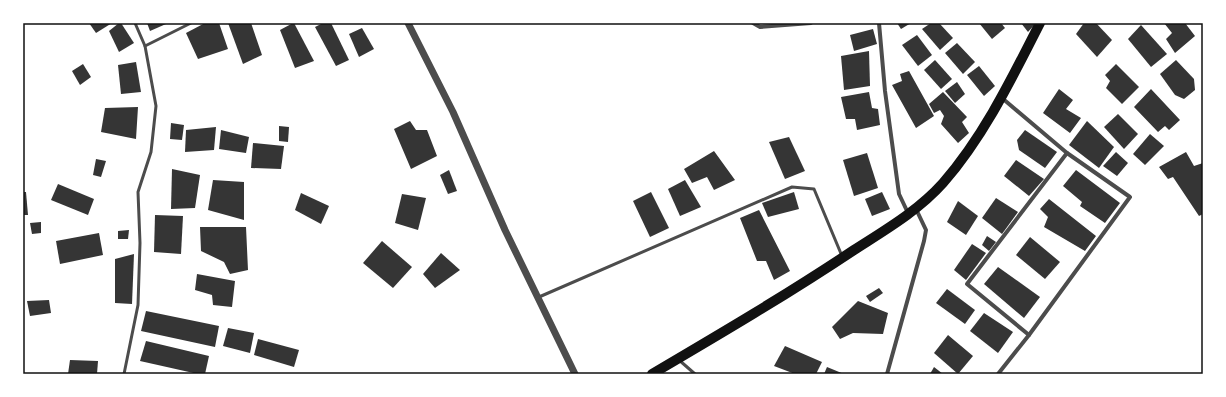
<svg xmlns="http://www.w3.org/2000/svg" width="1226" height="397" viewBox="0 0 1226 397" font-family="Signika,sans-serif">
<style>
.building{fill:#353535}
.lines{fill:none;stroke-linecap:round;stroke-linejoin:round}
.service{stroke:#4c4c4c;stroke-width:3}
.minor{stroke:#4c4c4c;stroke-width:4}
.tertiary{stroke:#4c4c4c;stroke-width:7}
.primary{stroke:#111;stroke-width:10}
.neatline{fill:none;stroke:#111;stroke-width:1.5}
</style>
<rect width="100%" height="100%" fill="#fff"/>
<g class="building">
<polygon points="89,23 112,23 96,33"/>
<polygon points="119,23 121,23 134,43 119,52 109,31"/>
<polygon points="147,23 165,23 166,24 150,31"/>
<polygon points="205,23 219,23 228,49 198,59 186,33"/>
<polygon points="228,23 251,23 262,55 243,64"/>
<polygon points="293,23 294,23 314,61 295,68 280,30"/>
<polygon points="323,23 331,23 349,60 336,66 315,27"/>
<polygon points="897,23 911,23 901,29"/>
<polygon points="931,23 939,23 953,38 940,50 922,29"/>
<polygon points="979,23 1001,23 1005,28 992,39"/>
<polygon points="1021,23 1036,23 1028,32"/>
<polygon points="1084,23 1096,23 1112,40 1097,57 1076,34"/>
<polygon points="1164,23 1185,23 1195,36 1175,53 1166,39 1172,33"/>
<polygon points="1141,25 1167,54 1151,67 1128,39"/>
<polygon points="362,28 374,49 359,57 349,34"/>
<polygon points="873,29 877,44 854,51 850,35"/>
<polygon points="917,35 932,55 918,66 902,45"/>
<polygon points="957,43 975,62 963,74 945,53"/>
<polygon points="869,51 870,86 844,90 841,56"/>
<polygon points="935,60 952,79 941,89 924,70"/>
<polygon points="1176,60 1194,79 1195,90 1184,99 1175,95 1160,74"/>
<polygon points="136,62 141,92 121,94 118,65"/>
<polygon points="83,64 91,77 80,85 72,71"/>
<polygon points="1116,64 1139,87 1122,104 1106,88 1110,81 1105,75"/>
<polygon points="979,66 995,86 984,96 967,75"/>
<polygon points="909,71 934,116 916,128 892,85 902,81 900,74"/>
<polygon points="957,82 965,94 955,103 945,91"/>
<polygon points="1059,89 1073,100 1066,109 1081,118 1070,133 1043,113"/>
<polygon points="1151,89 1180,120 1169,130 1165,126 1158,132 1134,107"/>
<polygon points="869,92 872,108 878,109 880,125 857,130 855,119 846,119 841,97"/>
<polygon points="943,92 967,117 962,122 969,133 958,143 941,124 944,116 940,110 934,113 929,104"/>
<polygon points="138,107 136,139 101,132 105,108"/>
<polygon points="1118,114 1138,134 1124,149 1104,127"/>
<polygon points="410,121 416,130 427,130 437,156 411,169 394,129"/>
<polygon points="1087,121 1114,147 1099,168 1069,145"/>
<polygon points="171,123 184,125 182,140 170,139"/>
<polygon points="279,126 289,127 288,142 279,141"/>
<polygon points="216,127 214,150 185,152 186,130"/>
<polygon points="221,130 249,137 246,153 219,149"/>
<polygon points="1025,130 1057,152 1045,168 1019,150 1017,140"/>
<polygon points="1150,134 1164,146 1145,165 1133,154"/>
<polygon points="789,137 805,171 785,179 769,142"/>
<polygon points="253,143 284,146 281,169 251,168"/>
<polygon points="714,151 735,180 714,190 707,177 692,183 684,169"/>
<polygon points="1116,152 1128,163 1117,176 1103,166"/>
<polygon points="1186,152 1194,166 1203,163 1203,214 1199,216 1173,177 1168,179 1159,167"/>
<polygon points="867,153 878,188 854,196 843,160"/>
<polygon points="96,159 106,161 101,177 93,175"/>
<polygon points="1016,160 1044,179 1029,196 1004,176"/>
<polygon points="172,169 200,175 195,208 171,209"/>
<polygon points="449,170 457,191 448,194 440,175"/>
<polygon points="1076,170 1120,203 1105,223 1080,206 1082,202 1063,186"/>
<polygon points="213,180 244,182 244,220 208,210"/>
<polygon points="685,180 701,207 680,216 668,189"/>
<polygon points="58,184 94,199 88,215 51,200"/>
<polygon points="23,192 26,192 28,215 23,215"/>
<polygon points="651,192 669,228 650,237 633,201"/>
<polygon points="794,192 799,209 768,217 762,203"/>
<polygon points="882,192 890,209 872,216 865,199"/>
<polygon points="301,193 329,206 321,224 295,210"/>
<polygon points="402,194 426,198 418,230 395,223"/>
<polygon points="996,198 1018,212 1002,234 982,218"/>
<polygon points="1049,199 1096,236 1085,251 1044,227 1048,217 1040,209"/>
<polygon points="958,201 978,216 966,235 947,222"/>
<polygon points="759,210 790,271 774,280 766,261 757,261 740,218"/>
<polygon points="155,215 183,216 181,254 154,252"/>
<polygon points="41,222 41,233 32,234 30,223"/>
<polygon points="200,227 246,227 248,270 230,274 224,262 201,251"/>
<polygon points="129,230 128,239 118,239 118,231"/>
<polygon points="99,233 103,255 60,264 56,241"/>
<polygon points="987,236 996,242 989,251 982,245"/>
<polygon points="1030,237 1060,262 1045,279 1016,255"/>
<polygon points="382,241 412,267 393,288 363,263"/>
<polygon points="972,244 986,253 966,280 954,270"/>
<polygon points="441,253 460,270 435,288 423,274"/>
<polygon points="134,254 132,304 115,303 115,259"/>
<polygon points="998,267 1040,297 1024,318 984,284"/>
<polygon points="197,274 235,281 232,307 213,305 212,295 195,290"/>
<polygon points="879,288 883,293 870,302 866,296"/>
<polygon points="947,289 975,310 965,324 936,303"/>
<polygon points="49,300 51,313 30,316 27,301"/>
<polygon points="858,301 888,313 883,334 853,333 840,339 832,327"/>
<polygon points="146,311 219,326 215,347 141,331"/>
<polygon points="984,313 1013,332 998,353 970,331"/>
<polygon points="228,328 254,333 250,353 223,346"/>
<polygon points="948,335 973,356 958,374 934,353"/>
<polygon points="258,339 299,350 294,367 254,355"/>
<polygon points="146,341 209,356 205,374 198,374 140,361"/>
<polygon points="785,346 822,362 816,374 795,374 774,366"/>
<polygon points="70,360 98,361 97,374 68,374"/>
<polygon points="827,367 844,374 824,374"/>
<polygon points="934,367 943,374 930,374"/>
</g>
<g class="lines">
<g class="service">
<polyline points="145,46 191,23"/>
<polyline points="539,297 792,187 814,189 842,256"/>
<polyline points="679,360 695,374"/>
<polyline points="124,374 138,305 140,243 138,192 151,152 156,106 145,46 135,23"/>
</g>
<g class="minor">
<polyline points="753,23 760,27 811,23"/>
<polyline points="879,23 885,91 899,194 908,213"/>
<polyline points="1029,335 967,284 1067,153"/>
<polyline points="887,374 924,241 926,230 916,209"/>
<polyline points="998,374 1029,335 1130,197 1067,153 1002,98"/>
</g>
<polyline class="tertiary" points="408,23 453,112 505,230 575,374"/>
<path class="primary" d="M652,374C720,334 788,294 854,250C885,230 918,211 943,183C984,136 1012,78 1040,23"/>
</g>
<rect width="1226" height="397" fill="none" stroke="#ffffff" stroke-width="48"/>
<rect x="24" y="24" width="1178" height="349" class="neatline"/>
</svg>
